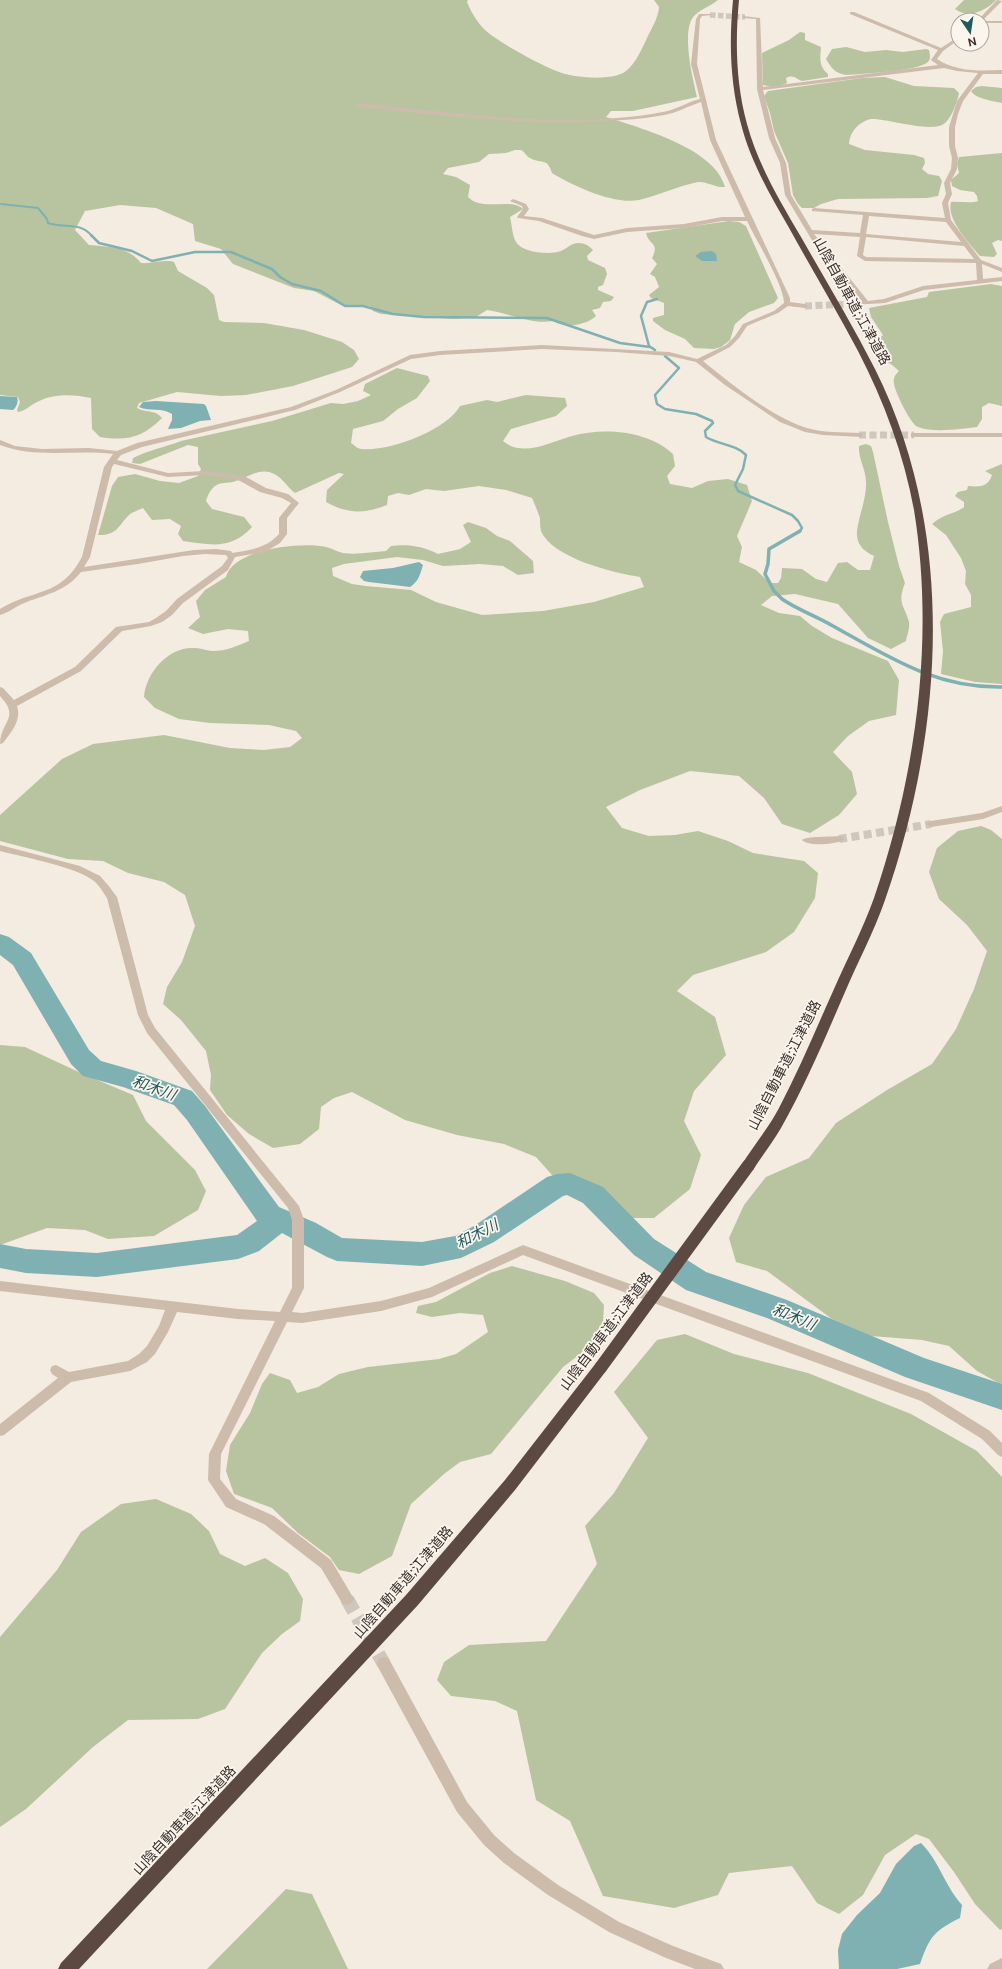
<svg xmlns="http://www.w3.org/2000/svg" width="1002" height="1969" viewBox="0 0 1002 1969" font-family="'Public Sans','Noto Sans JP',sans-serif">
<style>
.green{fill:#b8c4a0}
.water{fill:#7fb0b2}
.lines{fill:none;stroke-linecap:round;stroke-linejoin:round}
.stream-far2{stroke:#7fb0b2;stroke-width:2}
.stream-far1{stroke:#7fb0b2;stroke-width:2.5}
.stream{stroke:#7fb0b2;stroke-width:3.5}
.river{fill:#7fb0b2;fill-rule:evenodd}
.minor-tunnel-far3{stroke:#cfc6bd;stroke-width:5.5;stroke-dasharray:5.5 2.5;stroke-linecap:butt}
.minor-tunnel-far2{stroke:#cfc6bd;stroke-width:7;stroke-dasharray:7 3.5;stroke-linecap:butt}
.minor-tunnel-far1{stroke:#cfc6bd;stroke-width:8;stroke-dasharray:8 4.5;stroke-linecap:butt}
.minor-tunnel{stroke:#cfc6bd;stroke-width:14;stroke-dasharray:14 7;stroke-linecap:butt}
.minor{fill:#cdbbac;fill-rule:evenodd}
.highway{fill:#5c4a42;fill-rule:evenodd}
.highway-bridge{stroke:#5c4a42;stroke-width:13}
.labels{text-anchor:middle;stroke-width:3.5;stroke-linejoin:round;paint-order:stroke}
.street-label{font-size:14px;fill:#3b302b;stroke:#fbf5ee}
.water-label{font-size:15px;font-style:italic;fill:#1f5a5e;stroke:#fbf5ee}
</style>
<rect width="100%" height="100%" fill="#f4ebe1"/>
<g class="green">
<path d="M0,0H468L467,2C471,12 477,22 485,30C498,42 545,68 562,73C576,78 614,81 626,71C635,64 642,49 647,38C652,27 658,19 659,7L654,0H718C711,6 701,9 695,15C680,28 693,80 697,97L633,111H611L606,117C640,128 715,148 725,187C716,188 706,181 698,182C678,186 659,195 639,200C614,205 573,186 552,173C547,157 543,165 530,158C526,156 525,152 521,150H515L506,153L489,154L479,162L448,168L443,174L456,177L470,185L468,197C482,212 511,197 523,209L510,217C512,225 512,235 516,242C522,253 553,256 563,250C569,247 571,243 579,243C585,243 589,246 593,250L587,256L588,260L605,268L607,274L603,285L598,287V290L614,297L611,301L603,302L600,308L592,310L596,316C587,325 564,329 554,321C531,325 510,313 487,310L476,317L453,319L381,314L373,311L370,306L341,305L314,291L294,288L233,264L221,249L195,241L193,224L156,208L120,205L85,211L75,230L89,245C110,247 127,246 141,263C151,264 166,259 174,262L178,271L207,288L214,295L219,320L224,322L264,323L304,330L342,342L354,350L359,359L352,367L293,386L246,395L221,396L177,392L139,403L137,408C145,413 155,409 162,418C142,438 127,441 100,437L92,429L91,398C73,394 52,393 35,403C28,407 27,410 18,412L17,410L20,402L18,397L0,395Z"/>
<path d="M964,0H996C986,11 968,19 955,9Z"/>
<path d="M800,32L805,33V40L821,47C820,59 819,67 828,74V77L802,81C796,79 794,74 786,78L787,83C779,87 771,87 763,85L762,53L789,40Z"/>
<path d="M846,47L865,52L886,50L903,52L926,49L929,50C930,55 931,59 928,62C919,71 861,74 846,75C835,73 832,69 826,59L832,49Z"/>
<path d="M885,77L914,86L954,88L959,93C958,100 951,119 945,123C933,134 887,118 870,119C858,123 850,131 849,144L865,150L914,155L924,158L925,163L922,169L928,174L939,176L942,181L938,196L927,198L838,199L821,204L814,208H802L798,204L793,195L788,163L774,131L770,113L764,96L768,91L862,78Z"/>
<path d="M982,86L1002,88V103C993,101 976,99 971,91L976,87Z"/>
<path d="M1002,153V241L998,240L992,243L997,254L994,257L980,256C970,244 946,219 951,202C960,201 970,204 978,201L977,196L974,192L960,190L952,186L951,180L959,173L957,164L959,157Z"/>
<path d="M729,221L739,222L746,226L778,298L774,303L749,312L735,324L730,340L721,347L714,349L694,348L685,339L665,330L653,321V318L664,315V303L651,298L649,295L659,287L655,277L650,274L657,264L652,258C660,242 649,246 646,233Z"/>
<path d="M991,284L1002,286V406L989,403L982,407V419L977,427C961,429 933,433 918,427C911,425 895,392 894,384C893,378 895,375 899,371C886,357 861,354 883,335L871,317L869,308L927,297L929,292Z"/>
<path d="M397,368L428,376L430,381L417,398L398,409L383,421L353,429L351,443C354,445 358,449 361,449C389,452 447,430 460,406L487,400L497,402L526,395L565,398L567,406L556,416L511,429L503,441C523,458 550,442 572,436C605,427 648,431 673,454L675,466L667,476L670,484L692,488L708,481L728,479L747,485L752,501L737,536L742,547L739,562L756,570L770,583H778L781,578L782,568L802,569L816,579L827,582L838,563L847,562L858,570H870L874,556C866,552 858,547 857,536C856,522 867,500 866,482C866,469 858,459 859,446L866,444L871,446L873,452L888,522L899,566L905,583C897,604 904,604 909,622C910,628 907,636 906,641L891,649L868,638L838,604L795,594L772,596L761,605L779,613L800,616L812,626L832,638L888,661L899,680L896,715L869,721L848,736L833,752L852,772L857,794L839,815L810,833L782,824L764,798L739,776L690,771L640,790L606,807L622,828L649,836L675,835L698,831L728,841L753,853L804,861L818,873L815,898L794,932L766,952L693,975L677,991L715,1017L726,1055L694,1091L684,1121L701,1155L690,1189L654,1218H625L597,1187L552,1175L536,1157L504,1144L457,1135L405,1120L352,1092L334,1098L321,1107L319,1129L300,1144L273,1148L249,1134L227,1115L210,1090L211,1075L206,1051L181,1020L163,1004L167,987L182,962L195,926L185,895L164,882L128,873L103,861L68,859L0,841V815L62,759L93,744L164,735L230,748L264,750L290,747L302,738L296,731L269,725L210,723L179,719L155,708L144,697C146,672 169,646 195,648C201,648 207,651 213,651C226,651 237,646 249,641L248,631L228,629L203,634L188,628L200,617L196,601L205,590L226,577C233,549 302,541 326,547C332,548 337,552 343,553C357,555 373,552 386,551L391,546C408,544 422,546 438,554L460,549L471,542L463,525L468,522L486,528L497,536L510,541L533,561L534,573L518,575L503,566L480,564L443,566L423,560L397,557L344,564L332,568L333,576L352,584L366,586L411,590L436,602L482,615L543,611L594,602L644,587L640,577C614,573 552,558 541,531C540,527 540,522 540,518C538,512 535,505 532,498L506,490L479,486L444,491L426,489L409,495L398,493L388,496L387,505C364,514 348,514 326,502L327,490L344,474L339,473L295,493C286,486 281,475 269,472C256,469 245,479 233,482C228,483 220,482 215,486C210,490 208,495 206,501L212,509L244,517L252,527C231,550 211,545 183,541L178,534L181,526L170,519L152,520L143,508C139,510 132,512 129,515C117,527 118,535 98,535L112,486L118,477L135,474L160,481L179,483L198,476L201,469L198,464V447L188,445L140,464L132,463L133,458C149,450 165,447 181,441L272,421L331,403L343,404L358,401L371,395L363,391L365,384Z"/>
<path d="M1002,464V684L975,682L941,674L943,651L940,622L944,614L971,607V595L965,584L966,571L961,558L946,535L932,524C945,513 953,515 964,507V502L955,496L958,492L967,490L968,486C980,487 988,487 992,475L985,471Z"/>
<polygon points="981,826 991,830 1002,839 1002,1385 977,1371 949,1346 922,1340 871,1336 832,1319 767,1271 736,1262 729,1238 744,1205 766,1177 809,1158 836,1123 887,1090 932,1064 956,1029 974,989 987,951 967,925 939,899 929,872 937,848 958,831"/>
<polygon points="0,1045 25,1047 83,1074 133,1095 146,1121 195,1170 206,1191 198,1210 154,1236 108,1239 85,1230 47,1228 0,1245"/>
<polygon points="512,1266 565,1281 594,1293 604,1305 603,1321 592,1345 563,1367 491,1454 460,1462 444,1474 411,1504 392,1556 359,1574 339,1570 330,1557 298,1533 272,1508 234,1494 226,1471 230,1445 250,1413 262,1384 270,1373 290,1380 297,1393 318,1387 339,1374 368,1367 439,1359 456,1354 488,1332 483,1315 460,1313 432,1317 416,1313 418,1306 436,1302 490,1273"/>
<polygon points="685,1334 734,1354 808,1373 911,1414 977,1451 1002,1477 1002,1929 1000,1930 975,1904 954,1872 929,1839 916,1834 885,1855 863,1895 839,1914 817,1903 792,1866 729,1873 718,1895 674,1908 603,1896 570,1821 536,1800 517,1711 495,1701 451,1696 437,1680 444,1662 469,1645 546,1641 597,1564 585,1526 614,1493 648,1438 614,1392 657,1340"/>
<polygon points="156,1499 191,1514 209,1531 220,1554 245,1566 265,1558 288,1573 303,1599 300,1621 282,1634 262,1653 225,1709 198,1719 128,1720 93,1747 26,1809 0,1827 0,1637 57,1570 81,1532 121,1504"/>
<polygon points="286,1889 312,1894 348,1969 207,1969"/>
</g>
<g class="water">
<polygon points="712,251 716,254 717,261 702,261 695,256 701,252"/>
<path d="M0,396L17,397C19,401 16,408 13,410L0,409Z"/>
<path d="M156,401L204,404L206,406L211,420L200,421L181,428L168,429L172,420V414C162,407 150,412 139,407L143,402Z"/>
<path d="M419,562L423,565C420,575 418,582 410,587L369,582L364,581L360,577L363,571L393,568Z"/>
<path d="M921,1843C939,1861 945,1886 962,1905L960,1918C934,1931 930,1936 920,1964L897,1969H839L838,1950L842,1934L857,1915L880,1893L896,1864L914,1846Z"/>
</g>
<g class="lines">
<path class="stream-far2" d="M1,204L38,208L47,219L48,223C65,229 79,221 92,236"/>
<g class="stream-far1">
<polyline points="91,235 99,243 132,251 152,261 195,252 231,252 272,269 280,277 292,284 321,291 345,306 363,306 393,314 424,317 547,318 620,343 650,347"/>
<polyline points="655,350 649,346 641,316 647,302 657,299"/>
<path d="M665,356L679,368L655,395L657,404L665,409L696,414L712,421L713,423L705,431L706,437C719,445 735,444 746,455L743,469L735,485L738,491L792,515L798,521L802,528L799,532"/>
</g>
<path class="stream" d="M800,531L769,549L768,564L765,574L774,591L782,599C798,610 816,616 833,626C889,657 935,688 1002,687"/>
<polygon class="river" points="0,934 9,937 31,953 89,1050 101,1061 136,1071 192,1091 205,1106 279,1207 316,1223 342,1238 422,1242 455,1236 474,1226 547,1177 557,1174 570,1173 603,1187 654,1239 706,1272 787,1300 924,1358 1002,1384 1002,1410 905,1377 767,1318 686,1290 634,1255 583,1203 567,1195 563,1196 494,1242 461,1258 422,1266 337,1261 327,1257 282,1233 259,1251 238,1259 97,1277 26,1273 0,1268 0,1244 26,1249 97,1253 237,1235 257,1221 187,1120 174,1105 123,1087 83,1076 71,1064 13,965 0,955"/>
<polyline class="minor-tunnel-far3" points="710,15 745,17"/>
<g class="minor-tunnel-far2">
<polyline points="805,306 853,304"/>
<polyline points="859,435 914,435"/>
</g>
<polyline class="minor-tunnel-far1" points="839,839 931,824"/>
<polyline class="minor-tunnel" points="347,1599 384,1664"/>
<g class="minor">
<polygon points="997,0 1002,1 982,21 1002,21 1002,23 982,23 982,20 978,20"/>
<path d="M850,12H854L941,48L958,37V40L943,51L937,59C956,72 980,71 1002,70V74H983L963,101L958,114L955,127V146L958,158L957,169L950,183L952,194L948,203L951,220L981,260L1002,268V272L982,264L983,279L1002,277V281L924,290L885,303L851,305V303L862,301L813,242L785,195L780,163L769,138L757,89L756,19L743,18V16L760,18L763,87L938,65L931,60L938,50L850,14ZM944,68L957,71L978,73L957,101L949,127V146L952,158L951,169L944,183L946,194L942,203L945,218L814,208L812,209V211L863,215L860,233L812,230L791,195L786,163L775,138L763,90ZM869,216L946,222L961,242L866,234ZM814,234L860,237L857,256L865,261L976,263L977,280L923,286L884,299L868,301ZM866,237L964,246L974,259L866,257L863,255Z"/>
<path d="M699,14H710L712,15L702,16L700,19L697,64L716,140L790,298V302L805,304L808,306L805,308L788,306L778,313L747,326L739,338L730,347L703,361C730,383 774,419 807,428C823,433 842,432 859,433H862V437L823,435L805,432L780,422L725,385L696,362L683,359L669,356L616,352L542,349L440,355L411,359L340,392L295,410L142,447L121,455L117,460L168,473L204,471L231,474L246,477L266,488L288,494L299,503L287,518V534L280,543L265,552L235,557L228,570L183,603L172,615L162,622L151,626L122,631L81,671L17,706C22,720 11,732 3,743L0,744C0,722 21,718 0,696V687L3,688L14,700L75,667L116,627L149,622L156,618L166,611L177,599L222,566L228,558L226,555L205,554L183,556L138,564L81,572C64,593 45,594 22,604C15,607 8,613 0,615V609C34,588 60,598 82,557L104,467L113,454C75,449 37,459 0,445V440L15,446L42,449L89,448L117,451L137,443L291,407L336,390L410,355L440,351L542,345L669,352L697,359L726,345L735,336L743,324L774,311L784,303C784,285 756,240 747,221H722L684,228L627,232L594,239L582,236L539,221L518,218L517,217L523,209L522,206L510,201L513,199L526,204L529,209L524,216L542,218L594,235L627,228L684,224L722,217H745L710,140L701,102C688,106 677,113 664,115C644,119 624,120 604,121C522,126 440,115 359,107L356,105L359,103C455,113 568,130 663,112C676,110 687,102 700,99L691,64L696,19ZM114,464L168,477L204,475L231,478L240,481L260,492L282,498L291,503L279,518V534C267,548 250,550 232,553L231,551L216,549L194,550L84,567L90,557L112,467Z"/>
<rect x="911" y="433" width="91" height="4"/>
<polygon points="1002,806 1002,812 983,819 931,827 926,824 931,821 982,813"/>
<path d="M839,836L842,837L844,839L842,841C833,844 809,847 802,840C806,836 831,837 839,836Z"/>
<path d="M0,845L80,866L100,876L108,885L117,897L148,1015L155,1028L299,1206L304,1220V1288L292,1312L302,1313L381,1301L429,1288L523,1245L929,1393L990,1431L1002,1443V1457L998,1455L982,1439L921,1401L523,1255L432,1297L381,1311L302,1323L287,1322L221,1454L220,1479L236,1499L274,1516L331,1560L354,1599L352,1603L347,1605L342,1603L321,1568L264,1524L226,1507L208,1480L209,1454L275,1321L238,1319L177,1312L168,1332L155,1354L147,1362L130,1371L71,1382L4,1435L0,1436V1424L58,1378L52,1374L50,1370L52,1366L56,1365L69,1372L128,1361L139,1354L147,1346L159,1326L165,1310L0,1291V1281L238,1309L280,1312L292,1288V1220L288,1208L147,1033L138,1015L107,898C103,892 99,885 94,881C77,867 23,857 0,851Z"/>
<polygon points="384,1657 389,1659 467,1802 494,1835 514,1853 558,1885 619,1922 673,1946 721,1964 724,1969 695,1969 666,1958 609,1932 548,1895 504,1863 484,1845 457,1812 379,1669 377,1664 379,1659"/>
<polygon points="1002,1958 1002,1969 987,1969 990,1964"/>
</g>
<g class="highway">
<path d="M733,0H739C735,42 736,84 747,124C758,165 780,201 801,237C826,281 852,324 875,369C957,532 944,731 885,900C874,932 858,961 845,992C825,1038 806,1084 781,1128C772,1143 762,1156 753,1170L748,1171L743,1170L741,1166C753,1146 768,1129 779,1108C799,1070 816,1029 834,989C847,959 863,929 874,898C916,775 935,639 914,510C904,455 884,401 858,351C836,309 811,268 788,226C769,193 750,160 741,124C730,83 729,42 733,0Z"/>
<polygon points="601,1361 606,1363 608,1367 606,1371 515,1490 418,1605 79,1969 58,1969 61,1963 406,1595 505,1480 596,1363"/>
</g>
<polyline class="highway-bridge" points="601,1367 748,1166"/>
</g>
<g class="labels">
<g class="street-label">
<text transform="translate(852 301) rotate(61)" y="5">山陰自動車道;江津道路</text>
<text transform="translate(784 1065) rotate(-63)" y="5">山陰自動車道;江津道路</text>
<text transform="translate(606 1331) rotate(-53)" y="5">山陰自動車道;江津道路</text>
<text transform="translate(403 1582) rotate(-49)" y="5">山陰自動車道;江津道路</text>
<text transform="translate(184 1820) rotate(-47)" y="5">山陰自動車道;江津道路</text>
</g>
<g class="water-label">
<text transform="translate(154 1088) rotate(20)" y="5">和木川</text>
<text transform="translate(477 1234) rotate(-27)" y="5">和木川</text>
<text transform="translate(794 1317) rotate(22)" y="5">和木川</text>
</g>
</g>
<g transform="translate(970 32) rotate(167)"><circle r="19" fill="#fbf5ee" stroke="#aea6a0"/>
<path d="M0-3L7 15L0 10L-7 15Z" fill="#1f5a5e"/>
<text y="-6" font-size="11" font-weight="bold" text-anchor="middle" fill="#3b302b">N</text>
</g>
</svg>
